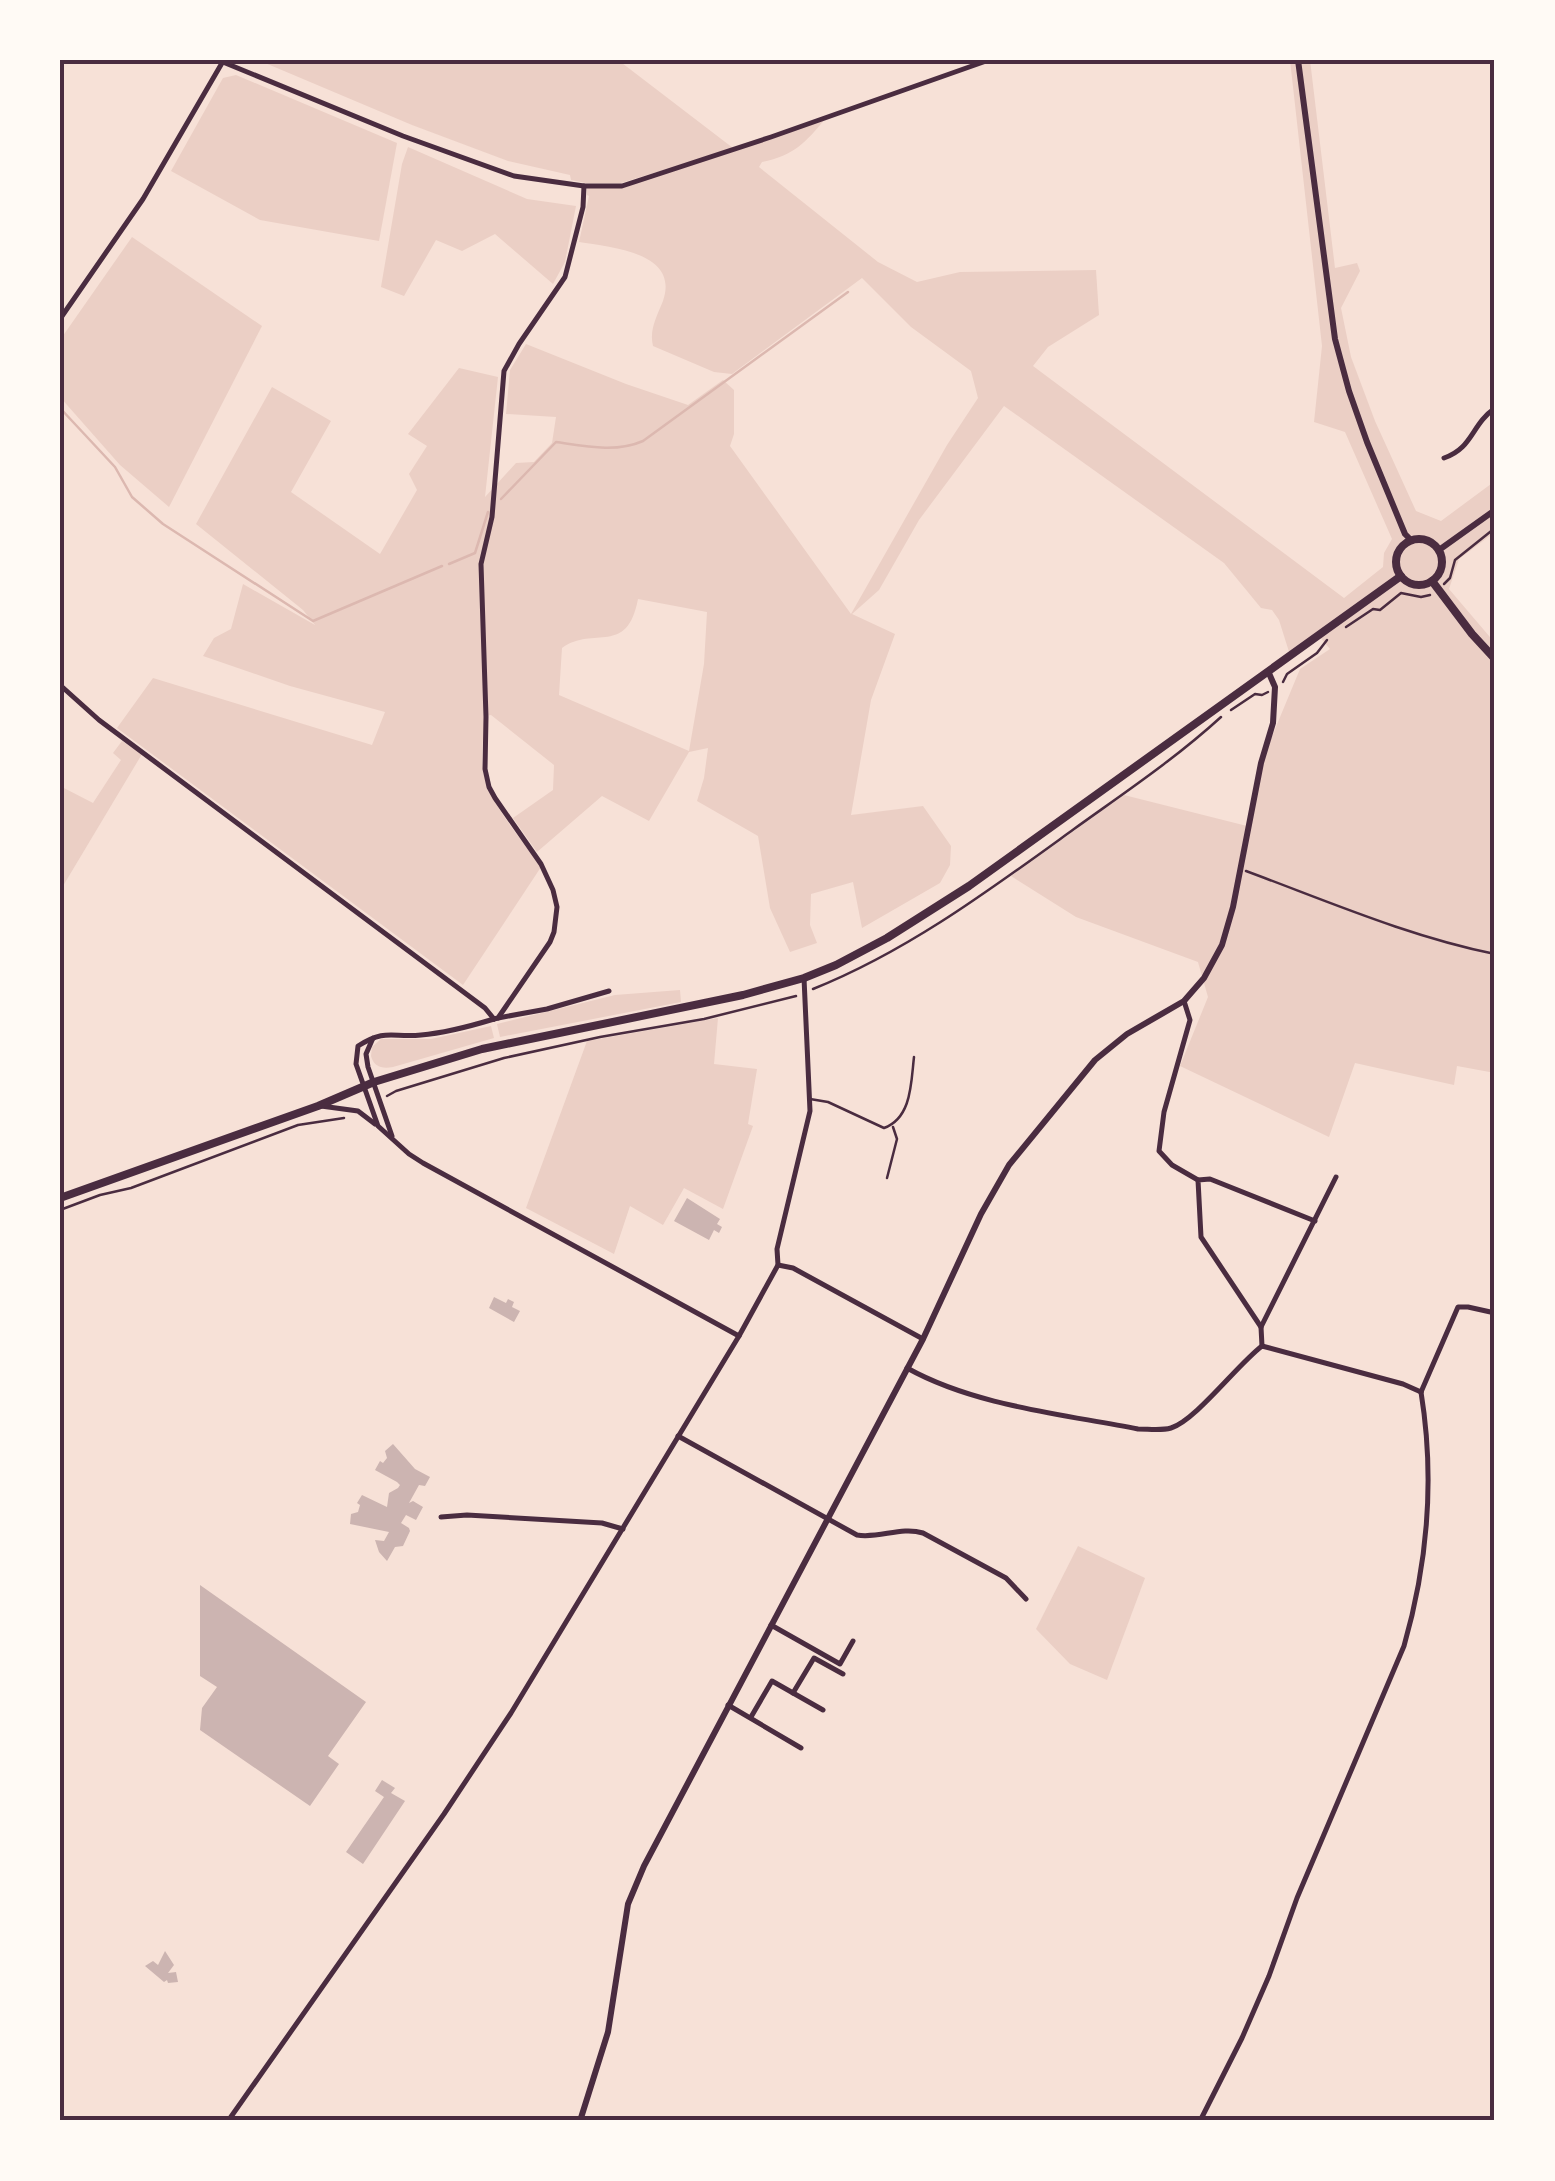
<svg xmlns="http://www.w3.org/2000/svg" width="1555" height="2181" viewBox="0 0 1555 2181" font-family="Mulish,sans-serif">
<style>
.green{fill:#ebcfc5;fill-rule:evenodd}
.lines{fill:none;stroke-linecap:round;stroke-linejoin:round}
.stream{stroke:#dcb8b0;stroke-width:2.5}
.building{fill:#ccb4b1}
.path{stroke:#4a2c40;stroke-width:2.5}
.service{stroke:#4a2c40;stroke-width:2.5}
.minor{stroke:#4a2c40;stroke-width:5}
.tertiary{stroke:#4a2c40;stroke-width:6}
.secondary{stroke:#4a2c40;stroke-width:8}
.neatline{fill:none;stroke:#4a2c40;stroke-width:4}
</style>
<rect width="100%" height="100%" fill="#f7e1d7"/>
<g class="green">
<path d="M258,60H618L733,148L826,118C805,143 795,155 762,162L759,167L878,262L917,282L960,272L1096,270L1099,315L1048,347L1033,366L1344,598L1383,567L1384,553L1392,539L1345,432L1314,422L1322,346L1290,60H1310L1335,268L1357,263L1360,271L1341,308L1351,357L1375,421L1416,511L1441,521L1495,481V532L1459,559L1449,589L1495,643V1073L1457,1066L1454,1085L1355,1063L1329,1137L1180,1066L1208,997L1198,962L1076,917L1011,876L1124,795L1247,826L1261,763L1300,669L1330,649L1319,636L1290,655L1279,620L1272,610L1261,608L1224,563L1004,406L919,520L879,590L852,614L895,634L871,700L851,815L923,806L951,846L950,865L940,883L862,928L853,882L811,894L810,925L817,943L790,952L770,908L758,836L697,801L704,778L708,748L689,752L649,821L602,796L537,852L513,818L553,790L554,765L491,715L485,716C484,735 479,760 485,779C494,809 523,841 541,867L463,985L117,728L153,678L372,745L385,712L290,686L203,656L214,638L231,629L243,584L315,625L303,610L196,524L272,387L331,421L291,492L380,554L417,490L409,474L427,446L408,434L459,368L498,377L485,497L516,463L534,462L552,443L556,417L506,414L510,370L526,344L626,384L688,405L723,380L734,390V434L730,446L851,614L947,445L978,398L971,371L911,327L862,278L732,374L714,372L653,346C649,330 657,316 663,301C680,252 610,247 579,242L589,196L587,195V188H623L729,150L621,183H586L571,180L570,175L508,161L412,125ZM638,599L707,612L704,664L689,751L559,695L562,648C594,625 627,657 638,599Z"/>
<polygon points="236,75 397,143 379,241 260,220 171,171 223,78"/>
<polygon points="408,147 527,199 576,206 565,262 553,284 495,234 462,251 436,240 404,296 381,287 402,164"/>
<polygon points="132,237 262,326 169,507 120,465 60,397 60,340"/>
<polygon points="122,741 142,754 60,891 60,786 93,803 121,760 113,753"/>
<polygon points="680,990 681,1002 500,1037 497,1024 615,995"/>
<polygon points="718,1018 714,1064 757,1069 748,1124 753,1126 723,1209 684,1188 663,1225 630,1206 614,1254 526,1208 587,1041"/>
<path d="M491,1026L494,1038L393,1067C382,1069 374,1067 371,1056L372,1047L381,1039H431Z"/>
<polygon points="1078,1546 1145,1578 1107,1680 1070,1664 1036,1629"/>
</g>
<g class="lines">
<g class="stream">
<polyline points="60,408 115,467 132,497 163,524 313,621 442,566"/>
<path d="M501,499L556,442C584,446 616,453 643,441L848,292"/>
<polyline points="449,564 475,553 488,512"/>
</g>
</g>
<g class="building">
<polygon points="687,1198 720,1219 717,1224 722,1227 719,1233 714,1230 709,1240 674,1221"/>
<polygon points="494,1297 506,1303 508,1299 514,1302 512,1307 520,1311 514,1322 489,1308"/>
<polygon points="393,1444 415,1469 430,1477 425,1486 419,1485 409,1503 413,1501 423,1507 416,1520 406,1515 401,1523 409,1528 410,1531 403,1546 395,1547 387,1561 379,1552 375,1540 384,1541 389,1532 350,1524 351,1514 358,1512 360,1505 357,1503 362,1495 387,1507 389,1493 398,1488 400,1485 397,1482 375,1470 380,1461 383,1463 387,1458 385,1451"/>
<polygon points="200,1585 366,1702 328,1756 339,1764 310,1806 200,1730 202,1708 217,1687 200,1676"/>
<polygon points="382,1780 395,1788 391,1793 405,1801 363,1864 346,1852 384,1797 375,1791"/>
<polygon points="165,1951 174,1965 168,1973 176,1972 178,1982 168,1983 167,1980 164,1982 145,1966 153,1961 158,1965"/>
</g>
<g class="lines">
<g class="path">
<polyline points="1444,584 1450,578 1455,560 1495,528"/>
<polyline points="1346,627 1373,609 1380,610 1401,593 1421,597 1430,595"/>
<polyline points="1283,682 1287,674 1317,653 1327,640"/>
<polyline points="1231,710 1255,694 1262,695 1268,692"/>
<path d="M1246,871C1327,901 1410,937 1495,954"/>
<path d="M813,989C908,951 991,889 1074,829C1124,793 1175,759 1221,717"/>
<polyline points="387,1096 396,1091 504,1058 600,1037 704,1019 796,996"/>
<polyline points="60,1210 100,1195 131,1188 298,1125 344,1118"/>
</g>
<g class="service">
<path d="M810,1099L828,1102L884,1128C912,1118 911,1082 914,1057"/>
<polyline points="887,1178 897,1139 893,1127"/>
</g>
<g class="minor">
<polyline points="218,60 403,136 514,176 584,186 622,186 771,137 989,60"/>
<polyline points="60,319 143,199 222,63"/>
<path d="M1444,458C1473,448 1471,425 1495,408"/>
<polyline points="60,685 99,720 485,1008 494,1019"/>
<polyline points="1184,1001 1190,1020 1164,1112 1159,1151 1172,1165 1198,1180"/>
<polyline points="498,1018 547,1009 609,991"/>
<polyline points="494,1019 498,1018 550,942 554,932 557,907 553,890 541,864 495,798 489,787 485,769 486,717 481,564 492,517 504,371 519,344 565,277 583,207 584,186"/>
<path d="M494,1019C471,1026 446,1033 421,1035C392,1038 387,1028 358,1046L356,1064L378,1126L409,1154L423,1163L739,1336"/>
<polyline points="373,1038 366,1054 368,1067 392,1136"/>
<polyline points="321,1106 358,1111 375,1124"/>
<polyline points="778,1265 793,1268 923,1339"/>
<polyline points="1261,1327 1201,1237 1198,1180 1210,1179 1315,1221"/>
<polyline points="1262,1346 1261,1327 1336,1177"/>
<path d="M907,1368C975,1406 1063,1414 1138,1429C1149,1429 1161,1431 1171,1428C1196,1420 1237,1365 1262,1346L1403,1384L1421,1392"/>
<polyline points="1421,1392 1458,1307 1468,1307 1495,1313"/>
<path d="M678,1436L857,1535C879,1539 901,1526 923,1533L1006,1578L1026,1599"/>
<polyline points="441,1517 467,1515 602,1523 623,1529"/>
<polyline points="771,1625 840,1664 853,1641"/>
<polyline points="793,1693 814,1658 843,1674"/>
<polyline points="728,1705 801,1748"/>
<polyline points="751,1717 772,1681 823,1710"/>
<polyline points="228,2121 444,1814 511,1713 739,1336 778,1265 777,1249 810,1111 804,978"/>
<path d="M1200,2121L1242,2038L1269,1976L1297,1898L1404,1646C1428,1562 1435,1478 1421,1392"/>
</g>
<g class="tertiary">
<polyline points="1298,60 1335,339 1349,391 1367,442 1405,534 1412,541"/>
<polyline points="1439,550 1495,510"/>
<polyline points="580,2121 608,2032 628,1904 644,1866 923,1339 981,1214 1009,1165 1095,1060 1127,1034 1184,1001 1204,978 1222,945 1233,907 1261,763 1273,723 1275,687 1268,671"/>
</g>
<g class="secondary">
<circle cx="1419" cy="562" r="23"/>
<polyline points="1432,581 1472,634 1495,659"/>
<polyline points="60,1198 318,1106 374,1082 482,1049 743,995 804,978 836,965 887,938 969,886 1401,576"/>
</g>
</g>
<rect width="1555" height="2181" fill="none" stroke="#fffaf5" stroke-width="125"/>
<rect x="62" y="62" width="1430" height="2056" class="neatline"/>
</svg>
